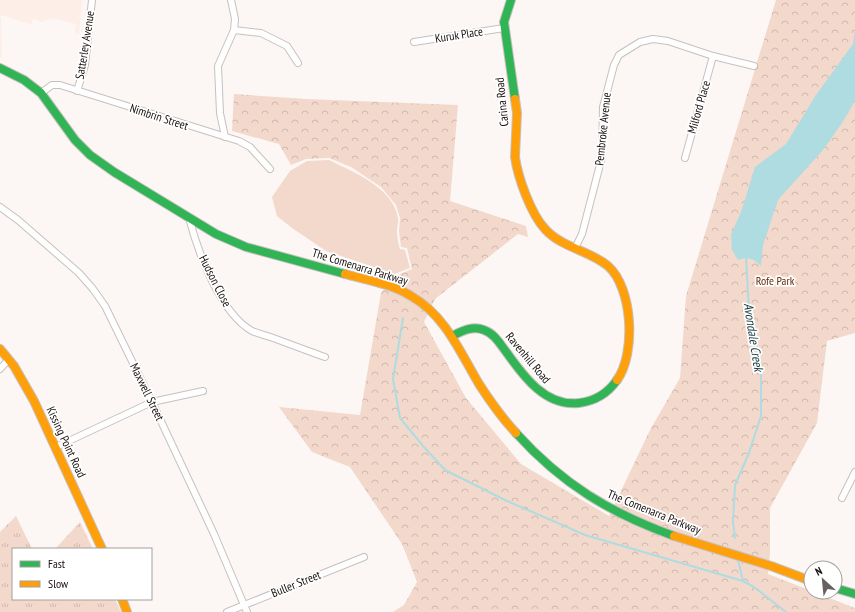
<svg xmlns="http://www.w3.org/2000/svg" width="855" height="612" viewBox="0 0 855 612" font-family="'PT Sans Narrow',sans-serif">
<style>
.built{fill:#fdeee7}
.forest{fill:url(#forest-crowns)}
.park{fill:url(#park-tufts)}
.pitch{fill:#f3d8cc}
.water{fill:#aedce1}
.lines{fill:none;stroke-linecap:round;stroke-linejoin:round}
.stream{stroke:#aedce1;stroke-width:2}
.street-casing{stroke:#c7c1be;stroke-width:8}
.fast-casing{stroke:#c7c1be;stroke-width:10}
.slow-casing{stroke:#c7c1be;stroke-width:10}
.street{stroke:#fffefe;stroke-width:6}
.fast{stroke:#30b455;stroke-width:8}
.slow{stroke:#ff9f0a;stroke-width:8}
.labels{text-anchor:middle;stroke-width:3.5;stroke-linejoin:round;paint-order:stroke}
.street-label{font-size:12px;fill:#18100d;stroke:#fff}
.park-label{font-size:12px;fill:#652904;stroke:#fff}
.water-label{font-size:13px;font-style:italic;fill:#1a3b3f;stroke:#fff}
</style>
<defs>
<pattern id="forest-crowns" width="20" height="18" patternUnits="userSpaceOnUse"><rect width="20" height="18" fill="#f3d8cc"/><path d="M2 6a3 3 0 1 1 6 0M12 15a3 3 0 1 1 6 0" fill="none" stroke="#d0b8ae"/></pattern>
<pattern id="park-tufts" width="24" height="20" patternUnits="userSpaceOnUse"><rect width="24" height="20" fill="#f3d8cc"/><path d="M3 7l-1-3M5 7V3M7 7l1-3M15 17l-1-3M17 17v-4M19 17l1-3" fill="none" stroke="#d0b8ae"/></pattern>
</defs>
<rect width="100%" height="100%" fill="#fcf7f5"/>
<polygon class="built" points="0,0 82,0 79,34 75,33 76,24 53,18 41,22 33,19 32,25 1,15 2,58 0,57"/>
<polygon class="forest" points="776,0 855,0 855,333 827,341 817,423 770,508 770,554 768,574 855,608 855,612 393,612 404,605 417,582 402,544 350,467 312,452 279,407 360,415 381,293 393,277 412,269 407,248 401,247 399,232 400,218 396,205 381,187 351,167 329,158 306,159 291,165 279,144 232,131 234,94 306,99 458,105 450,201 526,226 528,237 518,234 435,299 424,322 466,398 521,464 609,516 650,430 680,378 686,296"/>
<g class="park">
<polygon points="16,516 32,549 13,549 13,599 115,599 121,612 0,612 0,532"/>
<polygon points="80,522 93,549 55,549"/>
</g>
<path class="pitch" d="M329,160C353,172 393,187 398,218C399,222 397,226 397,230C397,236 398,243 400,249L405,250L410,268L392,275L383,270L326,251L292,228L277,216L272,197L290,171L307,161Z"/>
<path class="water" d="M855,29V101L842,123L823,150L778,200L763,245L761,266C754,259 748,256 738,260L732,250L731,235L742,209L755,167L786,144L816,95L853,44Z"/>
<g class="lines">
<g class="stream">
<polyline points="403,318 393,379 400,418 423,446 445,470 505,500 585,535 743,581"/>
<polyline points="735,538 733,522 735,485 749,453 761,416 761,368 749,312 746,257"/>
<polyline points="738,560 743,581 754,587 786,612"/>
</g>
<defs>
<g id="street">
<polyline points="234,30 261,33 287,46 298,63"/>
<polyline points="414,42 504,28"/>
<polyline points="77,91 85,65 92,0"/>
<polyline points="41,93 52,85 60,85 239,141 250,147 270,169"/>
<polyline points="225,137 220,113 218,66 234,30 235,19 231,0"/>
<polyline points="685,158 713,56"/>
<polyline points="0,207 18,220 79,273 93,289 105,306 152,402 214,534 247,612"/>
<path d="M189,218C198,252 220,313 252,331C259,334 268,336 276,339C292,345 308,351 325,357"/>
<polyline points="575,248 582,234 602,157 603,107 614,65 619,55 640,42 653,39 668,41 713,56 754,66"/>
<polyline points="0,369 9,359"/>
<polyline points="56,447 152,402 203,391"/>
<polyline points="842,498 855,472"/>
<polyline points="227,612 364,557"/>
</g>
<g id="fast">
<polyline points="511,0 504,22 515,99"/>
<polyline points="0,68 24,80 41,93 75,140 90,155 114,172 216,234 246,247 345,274"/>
<path d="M452,336C462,331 473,325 484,330C495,334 500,344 507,353C524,377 546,407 579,403C595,401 608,393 617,380"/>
<path d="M516,433C562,484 610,513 674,536"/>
<polyline points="835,588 855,594"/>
</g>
<g id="slow">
<path d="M515,99L517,113L515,157C518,178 531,214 545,229C562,248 589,250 608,266C633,288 636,354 617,380"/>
<path d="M345,274C367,280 392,284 411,296C445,315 460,352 479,384C490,401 502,418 516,433"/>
<polyline points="0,349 14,366 34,401 102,549"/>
<polyline points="674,536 771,566 811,581"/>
<polyline points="122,599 127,612"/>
</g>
</defs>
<use href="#street" class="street-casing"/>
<use href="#fast" class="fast-casing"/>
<use href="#slow" class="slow-casing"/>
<use href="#street" class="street"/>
<use href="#fast" class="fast"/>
<use href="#slow" class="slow"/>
</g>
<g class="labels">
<g class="street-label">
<text transform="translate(459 35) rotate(-9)" y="4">Kuruk Place</text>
<text transform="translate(85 45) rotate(-81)" y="4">Satterley Avenue</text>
<text transform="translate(502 102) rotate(-96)" y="4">Carina Road</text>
<text transform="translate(699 107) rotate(-74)" y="4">Milford Place</text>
<text transform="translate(159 117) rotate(18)" y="4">Nimbrin Street</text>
<text transform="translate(603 129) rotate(-84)" y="4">Pembroke Avenue</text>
<text transform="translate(360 267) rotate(17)" y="4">The Comenarra Parkway</text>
<text transform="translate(215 281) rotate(63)" y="4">Hudson Close</text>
<text transform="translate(528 358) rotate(50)" y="4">Ravenhill Road</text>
<text transform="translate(147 392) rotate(64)" y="4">Maxwell Street</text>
<text transform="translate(66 442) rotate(65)" y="4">Kissing Point Road</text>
<text transform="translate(654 512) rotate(22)" y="4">The Comenarra Parkway</text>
<text transform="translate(296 584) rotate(-22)" y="4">Buller Street</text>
</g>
<g class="park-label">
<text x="775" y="285">Rofe Park</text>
</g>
<g class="water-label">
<text transform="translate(754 337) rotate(81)" y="5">Avondale Creek</text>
</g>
</g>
<rect x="12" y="548" width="140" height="52" fill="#ffffff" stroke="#a39f9e"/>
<rect x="20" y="561" width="20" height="6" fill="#30b455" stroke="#a39f9e"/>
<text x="48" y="568" font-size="12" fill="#18100d">Fast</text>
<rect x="20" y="581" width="20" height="6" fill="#ff9f0a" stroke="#a39f9e"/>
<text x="48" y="588" font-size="12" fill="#18100d">Slow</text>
<g transform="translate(823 580) rotate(333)"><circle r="19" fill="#ffffff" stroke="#a39f9e"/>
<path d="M0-3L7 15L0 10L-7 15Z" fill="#68615e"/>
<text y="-6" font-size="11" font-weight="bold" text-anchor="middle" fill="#18100d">N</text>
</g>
</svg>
